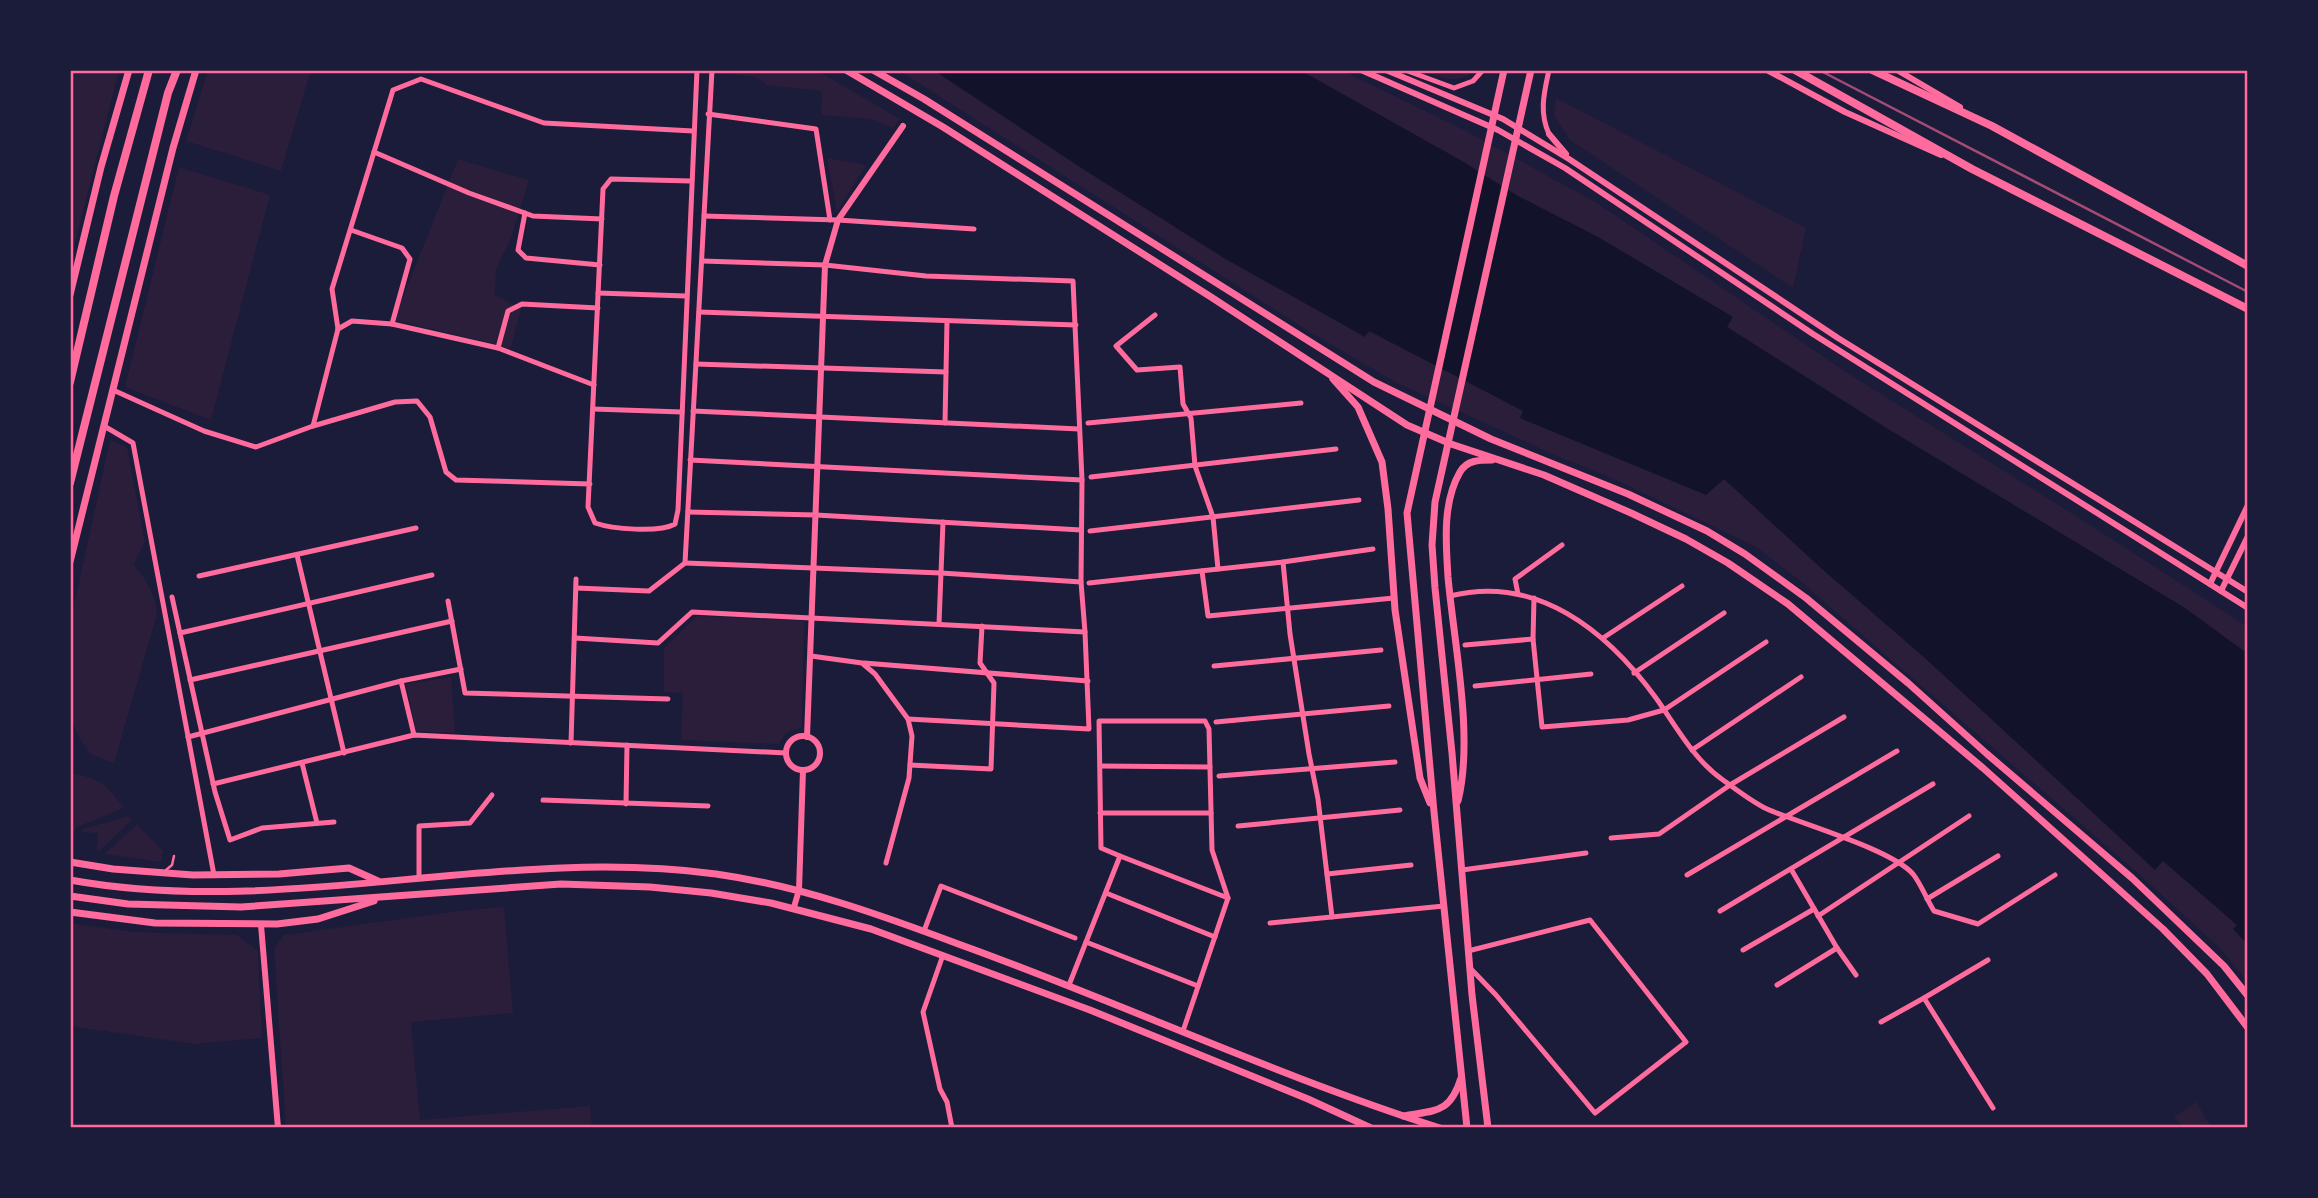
<svg xmlns="http://www.w3.org/2000/svg" width="2318" height="1198" viewBox="0 0 2318 1198" font-family="'Source Sans 3',sans-serif">
<style>
.green{fill:#2a1e3b}
.water{fill:#12122b}
.lines{fill:none;stroke-linecap:round;stroke-linejoin:round}
.service{stroke:#ff6b9d;stroke-width:2.5}
.minor{stroke:#ff6b9d;stroke-width:5}
.tertiary{stroke:#ff6b9d;stroke-width:6}
.secondary{stroke:#ff6b9d;stroke-width:7}
.trunk{stroke:#ff6b9d;stroke-width:8}
.rail{stroke:#a44b75;stroke-width:2.5}
.neatline{fill:none;stroke:#ff6b9d;stroke-width:2.5}
</style>
<rect width="100%" height="100%" fill="#1b1b3a"/>
<g class="green">
<polygon points="70,70 119,70 70,263"/>
<polygon points="208,70 311,70 281,171 186,141"/>
<polygon points="711,70 816,70 900,119 893,128 872,119 821,115 822,91 767,85 756,77 718,73"/>
<polygon points="898,70 1341,70 1466,131 1597,203 1846,372 2079,518 2248,627 2248,983 2222,950 2140,875 1799,580 1756,547 1614,479 1557,456 1397,383 1310,332"/>
<path d="M1423,70H1474C1457,86 1442,78 1423,70Z"/>
<polygon points="1556,98 1806,228 1793,288 1570,140 1554,116"/>
<polygon points="827,158 866,165 837,212"/>
<polygon points="458,159 529,180 512,235 496,270 495,295 521,309 511,348 394,320"/>
<polygon points="179,167 270,195 211,420 125,387"/>
<path d="M110,440L127,447L145,542L134,564C145,580 156,593 157,614L114,763L92,755L81,741L70,717V624Z"/>
<path d="M697,616L804,621L802,727C790,730 784,733 779,744L681,740L683,693L664,692V648Z"/>
<polygon points="451,677 455,733 416,731 406,684"/>
<path d="M70,773C101,779 105,783 124,808L77,827L70,841Z"/>
<polygon points="128,816 131,821 99,851 97,851 98,833 81,832 83,829"/>
<polygon points="137,825 163,851 161,862 104,854"/>
<polygon points="504,907 513,1013 411,1022 420,1120 590,1106 592,1128 286,1128 274,949 284,935 466,910"/>
<polygon points="70,923 133,932 237,935 258,951 262,1038 194,1044 70,1026"/>
<polygon points="2196,1102 2212,1128 2184,1128 2174,1117"/>
</g>
<polygon class="water" points="933,70 1300,70 1462,161 1518,196 1598,237 1733,317 1727,327 1888,429 2185,608 2248,654 2248,945 2233,929 2237,925 2163,861 2155,870 1926,659 1822,569 1724,479 1706,495 1520,418 1523,411 1369,331 1365,337 1224,258 1083,169"/>
<g class="lines">
<polyline class="service" points="166,870 172,865 174,856"/>
<g class="minor">
<polyline points="1405,70 1454,88 1473,81 1483,70"/>
<path d="M1549,70C1544,93 1539,112 1549,134"/>
<polyline points="708,114 816,129 830,220"/>
<polyline points="374,152 469,193 533,216 602,219"/>
<path d="M691,181L611,179L603,189L588,507L595,523C612,529 659,533 675,524L678,510L697,70"/>
<polyline points="525,213 518,250 526,258 600,265"/>
<polyline points="704,216 838,220 974,229"/>
<polyline points="351,230 402,248 410,259 392,324"/>
<polyline points="702,261 825,265 926,276 1073,281 1082,480 1081,582 1085,632 1089,729 908,719"/>
<polyline points="598,293 686,296"/>
<polyline points="699,312 1076,325"/>
<polyline points="1155,315 1116,346 1137,370 1180,367 1183,404 1191,418 1195,466 1213,517 1218,569"/>
<polyline points="338,329 352,321 392,324 498,348 594,385"/>
<polyline points="498,348 508,311 522,304 598,308"/>
<polyline points="696,364 946,372"/>
<polyline points="113,390 204,431 256,447 313,426 395,402 417,401 430,417 446,472 456,480 590,484"/>
<polyline points="593,409 682,412"/>
<polyline points="693,411 1079,429"/>
<polyline points="945,423 947,321"/>
<polyline points="1088,423 1301,403"/>
<polyline points="104,426 133,443 214,875"/>
<polyline points="313,426 338,329 332,289 393,90 421,79 544,123 693,131"/>
<polyline points="690,460 1082,480"/>
<polyline points="1091,477 1336,449"/>
<polyline points="688,512 816,515 1081,530"/>
<polyline points="1090,531 1359,500"/>
<polyline points="297,555 344,753"/>
<polyline points="1283,562 1290,634 1309,754 1318,799 1332,917"/>
<polyline points="685,563 941,573 1081,582"/>
<polyline points="1202,571 1208,616 1394,598"/>
<polyline points="199,576 416,528"/>
<polyline points="1089,583 1283,562 1373,549"/>
<polyline points="576,588 649,591 685,563 712,70"/>
<polyline points="1518,594 1515,579 1562,545"/>
<path d="M1450,596C1537,574 1607,631 1656,698C1676,726 1694,760 1723,780C1737,790 1752,802 1767,809C1801,824 1891,849 1913,874C1921,884 1927,900 1934,911L1978,924L2055,875"/>
<polyline points="172,597 215,792 230,840 262,828 334,822"/>
<polyline points="1534,598 1533,639 1542,727 1628,720 1664,710 1766,642"/>
<polyline points="448,601 465,693 668,699"/>
<polyline points="939,624 943,522"/>
<polyline points="180,633 432,575"/>
<polyline points="575,638 658,643 692,612 1085,632"/>
<polyline points="1603,638 1682,586"/>
<polyline points="1465,645 1533,639"/>
<polyline points="811,656 862,663 875,674 908,719 912,736 909,778 886,863"/>
<polyline points="864,663 1088,681"/>
<polyline points="1214,666 1381,650"/>
<polyline points="1634,673 1724,613"/>
<polyline points="190,680 452,621"/>
<polyline points="401,681 414,735"/>
<polyline points="1475,686 1591,674"/>
<polyline points="1216,722 1389,706"/>
<polyline points="188,737 401,681 461,669"/>
<polyline points="571,743 576,579"/>
<polyline points="1692,750 1801,677"/>
<polyline points="302,763 317,823"/>
<polyline points="910,765 991,769 994,683 980,663 982,626"/>
<polyline points="1100,766 1210,767"/>
<polyline points="1219,776 1395,762"/>
<polyline points="213,784 414,735 786,753"/>
<polyline points="543,800 708,806"/>
<polyline points="626,804 627,745"/>
<polyline points="1100,813 1211,813"/>
<polyline points="1238,826 1400,810"/>
<polyline points="1611,838 1659,834 1730,785 1844,717"/>
<polyline points="1120,856 1101,848 1099,721 1205,721 1209,729 1212,850 1228,898"/>
<polyline points="1791,869 1837,948 1856,975"/>
<polyline points="1462,870 1586,853"/>
<polyline points="1327,874 1411,865"/>
<polyline points="1687,875 1897,751"/>
<polyline points="419,878 419,826 470,823 492,795"/>
<polyline points="1106,893 1215,937"/>
<polyline points="1927,899 1998,856"/>
<polyline points="1720,911 1933,784"/>
<polyline points="1818,916 1969,816"/>
<polyline points="1270,923 1444,906"/>
<polyline points="924,931 941,886 1075,938"/>
<polyline points="1086,942 1198,986"/>
<polyline points="1743,950 1814,909"/>
<polyline points="1468,951 1590,920 1686,1042 1595,1113 1496,995 1470,968"/>
<polyline points="943,955 923,1012 940,1089 947,1102 952,1128"/>
<polyline points="1988,960 1924,998 1993,1108"/>
<polyline points="1069,985 1120,856 1228,898 1183,1031"/>
<polyline points="1777,985 1837,948"/>
<polyline points="1881,1022 1924,998"/>
</g>
<g class="tertiary">
<polyline points="1361,70 1498,130 1565,168 1813,334 2248,608"/>
<polyline points="1386,70 1503,119 1569,159 1838,338 2248,592"/>
<polyline points="1767,70 1845,112 1941,155"/>
<polyline points="1897,70 1960,107"/>
<polyline points="1549,134 1566,154"/>
<polyline points="2210,584 2248,505"/>
<polyline points="2221,591 2248,536"/>
<circle cx="803" cy="753" r="17"/>
<polyline points="807,737 825,265 838,220 903,126"/>
<polyline points="794,907 799,890 803,770"/>
<polyline points="261,925 278,1128"/>
</g>
<g class="secondary">
<polyline points="846,70 943,127 1211,297 1407,425 1451,444 1544,475 1631,513 1686,539 1728,563 1788,604 1983,768 2163,929 2207,974 2248,1028"/>
<polyline points="873,70 924,99 1374,382 1491,439 1628,494 1707,531 1745,554 1806,598 1908,683 1987,754 2132,878 2224,966 2248,996"/>
<polyline points="70,295 101,167 129,70"/>
<polyline points="1333,379 1358,407 1382,462 1388,509 1395,610 1420,778 1430,803"/>
<polyline points="70,562 173,148 196,70"/>
<path d="M1458,801C1474,737 1454,644 1448,577C1446,544 1442,503 1460,472C1467,460 1479,460 1492,460"/>
<polyline points="70,862 113,869 193,875 279,874 349,868 378,881"/>
<path d="M70,880C285,919 500,845 716,874C801,886 881,915 961,945C1122,1003 1277,1076 1440,1128"/>
<polyline points="70,896 128,904 241,907 561,884 650,887 711,893 771,903 871,929 1090,1010 1308,1099 1371,1128"/>
<polyline points="70,912 155,923 277,924 318,919 374,901"/>
<path d="M1404,1116C1437,1110 1450,1113 1461,1078"/>
<polyline points="1467,1128 1434,812 1407,513 1504,70"/>
<polyline points="1488,1128 1472,995 1452,753 1435,588 1432,545 1435,502 1531,70"/>
</g>
<g class="trunk">
<polyline points="1795,70 1972,169 2248,309"/>
<polyline points="1872,70 1992,126 2248,266"/>
<polyline points="70,382 114,196 149,70"/>
<polyline points="70,483 168,93 177,70"/>
</g>
<polyline class="rail" points="1819,70 2248,292"/>
</g>
<rect width="2318" height="1198" fill="none" stroke="#1b1b3a" stroke-width="144"/>
<rect x="72" y="72" width="2174" height="1054" class="neatline"/>
</svg>
